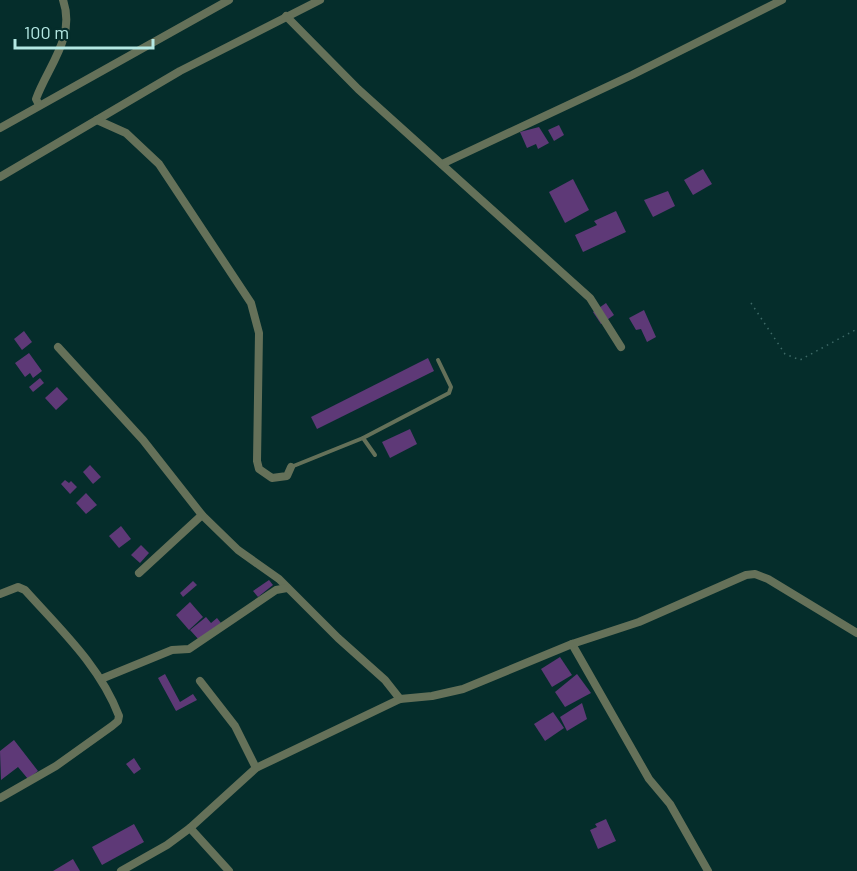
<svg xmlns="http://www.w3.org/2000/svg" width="857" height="871" viewBox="0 0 857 871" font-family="Barlow,sans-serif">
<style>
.building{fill:#5e3977}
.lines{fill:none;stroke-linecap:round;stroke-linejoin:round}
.path{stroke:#3d6966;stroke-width:1.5;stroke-dasharray:1.5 4.5;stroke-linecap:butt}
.service{stroke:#657159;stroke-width:4}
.minor{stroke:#657159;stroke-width:8}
</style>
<rect width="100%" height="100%" fill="#052d2b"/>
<g class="building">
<polygon points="559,125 564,135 554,141 548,130"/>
<polygon points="539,127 549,143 538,149 536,144 527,148 520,132"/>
<polygon points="703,169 712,184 693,195 684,180"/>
<polygon points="573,179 589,210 565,223 549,192"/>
<polygon points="668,191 675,206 653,217 644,200"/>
<polygon points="616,211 626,232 583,252 575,235 597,225 594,221"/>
<polygon points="606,303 614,315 601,324 593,312"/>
<polygon points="644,310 656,337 647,342 641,329 636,330 629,318"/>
<polygon points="24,331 32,342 22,350 14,339"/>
<polygon points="29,353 42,371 33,378 30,373 25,377 15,363"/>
<polygon points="428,358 434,371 317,429 311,417"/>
<polygon points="40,378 44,383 33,392 29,387"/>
<polygon points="57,387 68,399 56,410 45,398"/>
<polygon points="410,429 417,444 390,458 382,442"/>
<polygon points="90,465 101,477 93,484 83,472"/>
<polygon points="65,480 69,483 71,481 77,487 70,494 61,484"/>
<polygon points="86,493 97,505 86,514 76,503"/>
<polygon points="121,526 131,539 119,548 109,536"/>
<polygon points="141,545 149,553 140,563 131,555"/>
<polygon points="269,580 273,585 258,597 253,591"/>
<polygon points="193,581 197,585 183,597 180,593"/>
<polygon points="190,602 203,617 189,630 176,615"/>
<polygon points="206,617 211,623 217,618 221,623 200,641 190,630"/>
<polygon points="560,657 572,675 552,687 541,669"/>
<polygon points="165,674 180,702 193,694 197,700 176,711 158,678"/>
<polygon points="577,674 591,693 565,707 555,692"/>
<polygon points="582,703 587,719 567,731 560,717"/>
<polygon points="553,712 564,728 545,741 534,724"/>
<polygon points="14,740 38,771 28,779 18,767 1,780 0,751"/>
<polygon points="134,758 141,769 134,774 126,764"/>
<polygon points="606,819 616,841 598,849 590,830 597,827 595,824"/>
<polygon points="134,824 144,842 102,865 92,847"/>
<polygon points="73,859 80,871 53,871"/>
</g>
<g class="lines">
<polyline class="path" points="751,303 785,354 800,360 857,329"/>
<g class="service">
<polyline points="363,438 449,393 451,387 438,360"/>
<polyline points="291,467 363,438 375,455"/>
</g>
<g class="minor">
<polyline points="286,16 358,89 590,298 621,347"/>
<path d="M39,105L36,99C48,66 76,37 63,0"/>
<polyline points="97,120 126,133 159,164 251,303 259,333 257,461 259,469 272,478 287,476 291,467"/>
<polyline points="0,128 229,0"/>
<polyline points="442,164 632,75 782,0"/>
<polyline points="0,177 180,71 320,0"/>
<polyline points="58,347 143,440 202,515 238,550 279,579 338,638 385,680 400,699"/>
<polyline points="139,573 202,515"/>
<path d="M0,594L18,587L25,590C60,629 100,666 119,716L118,721L112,726L56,766L0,798"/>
<polyline points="572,644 649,779 670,804 708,871"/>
<polyline points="101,679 172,650 189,649 276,590 287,588"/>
<polyline points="200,681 235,726 256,768"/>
<polyline points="190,828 229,871"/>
<polyline points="121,871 167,845 190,828 256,768 400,699 432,696 463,689 572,644 639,622 746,575 755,574 768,579 857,633"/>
</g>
</g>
<path d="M15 39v9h138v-9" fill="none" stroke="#b4e8e3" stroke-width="3"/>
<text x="24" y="39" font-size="18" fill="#b4e8e3" stroke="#052d2b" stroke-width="4.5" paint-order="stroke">100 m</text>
</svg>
